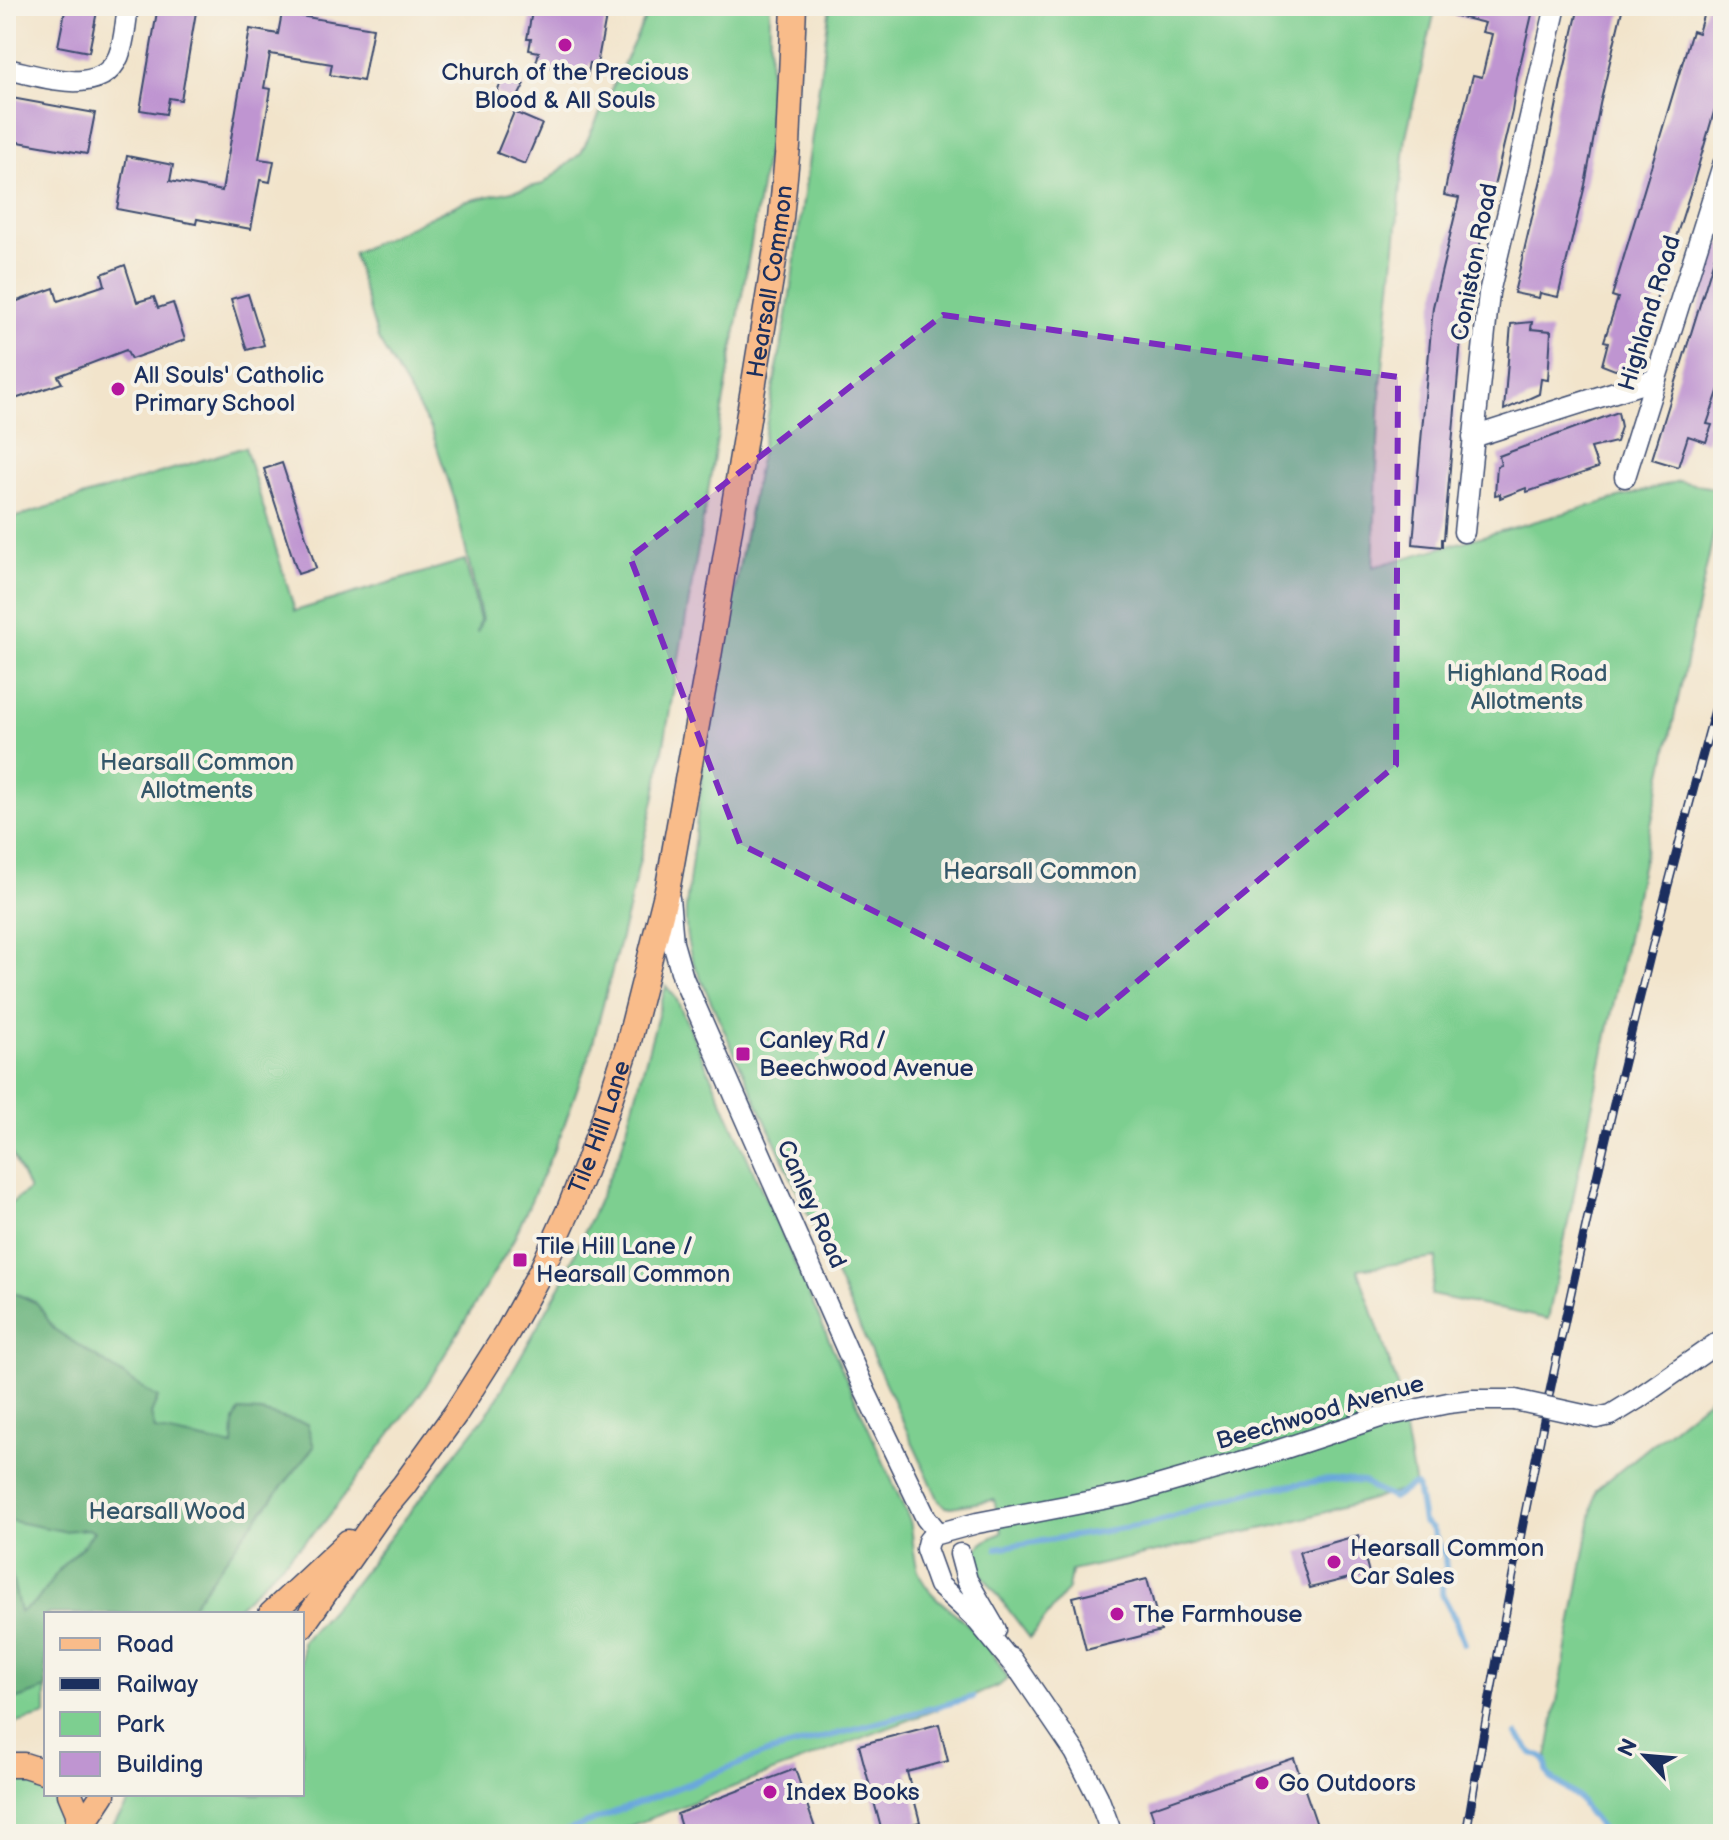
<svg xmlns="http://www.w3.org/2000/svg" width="1729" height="1840" viewBox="0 0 1729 1840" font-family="'Balsamiq Sans',sans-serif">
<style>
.green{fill:#7dcf90;stroke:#4c7f77;stroke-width:2}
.forest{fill:#66b27a;stroke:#40706c;stroke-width:2}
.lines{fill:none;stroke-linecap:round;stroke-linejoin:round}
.stream{stroke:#6aa8dc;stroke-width:6}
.building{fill:#bf95d1}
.minor-casing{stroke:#3b4a6e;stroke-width:23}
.major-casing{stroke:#3b4a6e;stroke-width:27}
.minor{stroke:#fff;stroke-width:20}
.major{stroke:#f9bc8a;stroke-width:24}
.rail-casing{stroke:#1b2f5e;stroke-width:9}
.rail{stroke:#f7f3e8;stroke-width:6;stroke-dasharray:18;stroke-linecap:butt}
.minor-bridge-casing{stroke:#3b4a6e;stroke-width:23;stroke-linecap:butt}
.minor-bridge{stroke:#fff;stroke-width:20}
.marked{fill:#7b2cbf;fill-opacity:0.2;stroke:#7b2cbf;stroke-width:6;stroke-dasharray:16 10;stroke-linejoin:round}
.poi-dot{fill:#b5179e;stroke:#f7f3e8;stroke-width:3}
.labels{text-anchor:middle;stroke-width:8;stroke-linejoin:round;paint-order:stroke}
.poi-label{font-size:24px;fill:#1b2f5e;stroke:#f7f3e8;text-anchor:start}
.street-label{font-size:24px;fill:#1b2f5e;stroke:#f7f3e8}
.park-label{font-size:24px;fill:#34576a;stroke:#f7f3e8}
</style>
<rect width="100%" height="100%" fill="#f7f3e8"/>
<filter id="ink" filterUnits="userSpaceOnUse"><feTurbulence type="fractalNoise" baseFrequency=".0125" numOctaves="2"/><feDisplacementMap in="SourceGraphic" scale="16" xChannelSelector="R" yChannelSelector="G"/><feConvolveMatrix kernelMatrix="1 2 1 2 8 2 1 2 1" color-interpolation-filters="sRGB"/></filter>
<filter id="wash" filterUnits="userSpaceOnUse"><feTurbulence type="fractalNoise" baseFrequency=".006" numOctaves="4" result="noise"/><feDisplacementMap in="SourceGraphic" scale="32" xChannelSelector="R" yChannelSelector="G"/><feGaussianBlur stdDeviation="1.8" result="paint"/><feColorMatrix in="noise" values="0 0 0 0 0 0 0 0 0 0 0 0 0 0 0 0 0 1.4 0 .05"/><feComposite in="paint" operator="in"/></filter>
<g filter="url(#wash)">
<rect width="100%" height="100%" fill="#f2e4cb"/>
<g class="green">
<polygon points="651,6 770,6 769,140 655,796 627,914 591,1050 561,1134 512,1243 424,1389 325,1521 231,1614 46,1614 46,1715 6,1726 6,1207 29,1190 6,1142 6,520 245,447 295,611 465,560 480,620 477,633 482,620 454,498 431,429 378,339 353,253 463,202 543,184 581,153"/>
<path d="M830,6H1436L1406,136L1380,397L1373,567L1679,481L1723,490L1640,876L1548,1319L1431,1295L1437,1258L1358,1269L1396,1381L1415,1487L1283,1524L1071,1571L1068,1589L1030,1638L974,1564C973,1546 986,1539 1002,1533L994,1500L951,1507H946L939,1501L693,962C686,942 685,927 686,907L708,730L787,316Z"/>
<path d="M666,986L676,998L910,1521C914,1539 912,1557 920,1575C928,1595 947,1606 963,1620C981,1636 997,1657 1007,1679L999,1686L609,1834H107L135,1794H302V1642L353,1585L492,1407L561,1285L621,1150Z"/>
<polygon points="1723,1387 1723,1834 1605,1834 1585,1808 1579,1797 1551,1778 1547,1771 1546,1762 1596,1490"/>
<path d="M20,1780L35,1782L46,1788V1794H52C62,1805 67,1820 64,1834H6V1782Z"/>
</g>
<polygon class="forest" points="6,1289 37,1303 54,1329 158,1398 151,1414 155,1430 233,1446 234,1421 239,1411 261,1412 307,1424 314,1447 244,1534 186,1614 46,1614 46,1689 6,1703 6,1550 20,1612 36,1602 62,1566 84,1545 94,1531 88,1529 63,1531 6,1520"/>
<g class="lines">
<g class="stream">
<polyline points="997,1548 1149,1524 1258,1490 1333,1479 1364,1482 1371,1488 1393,1498 1411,1486 1417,1486 1423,1522 1432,1529 1445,1557 1446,1569 1442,1582 1442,1594 1455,1619 1464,1644"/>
<polyline points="1517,1734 1532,1754 1541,1756 1546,1762 1547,1771 1551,1778 1579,1798 1585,1808 1605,1834"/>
<polyline points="559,1834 767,1753 973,1697"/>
</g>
</g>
<g id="blocks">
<g class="building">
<polygon points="66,6 98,6 89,52 58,46"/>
<polygon points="158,6 197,6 181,100 169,98 166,114 140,110"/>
<polygon points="533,6 608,6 597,65 590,63 587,77 558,72 551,67 536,63 539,52 529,50 531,39 527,39"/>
<polygon points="1439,6 1534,6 1517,78 1512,111 1463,315 1444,539 1442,539 1442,547 1413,544 1415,520 1414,520 1433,307 1459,198 1444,195 1452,157 1473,75 1482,77 1492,34 1482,32 1485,23 1439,12"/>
<polygon points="1579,6 1623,6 1600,104 1585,185 1558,297 1540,293 1539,298 1514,293 1543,171 1561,83"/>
<polygon points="1706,6 1723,6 1723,81 1693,184 1639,352 1637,363 1615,370 1602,365 1608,342 1604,341 1618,298 1612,296 1692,31 1698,33"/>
<polygon points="282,13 373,28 363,81 330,75 332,64 270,54 264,88 271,89 259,159 274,161 270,182 260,180 251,229 197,219 196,224 117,209 127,156 173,165 170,181 222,191 250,29 278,34"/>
<polygon points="504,76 524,85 515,103 496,93"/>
<polygon points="6,97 95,113 87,154 7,140 11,122 6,121"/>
<polygon points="514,112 542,124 525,164 497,153"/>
<polygon points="1719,243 1723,244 1723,377 1707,424 1712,425 1706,442 1688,436 1678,467 1652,459"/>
<polygon points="125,265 137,302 154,297 158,308 173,303 185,340 131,359 126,350 58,376 62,383 6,402 6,305 54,288 58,301 105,285 102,274"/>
<polygon points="248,294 264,345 247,350 231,299"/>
<polygon points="1532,322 1531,329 1551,331 1548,380 1541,379 1539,394 1504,410 1511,324"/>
<polygon points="1618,412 1621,427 1616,442 1591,448 1598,468 1527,492 1526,488 1500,498 1500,494 1495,495 1497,466 1501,465 1499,456"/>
<polygon points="282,463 316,568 298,574 264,469"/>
<polygon points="1359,1535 1369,1573 1310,1588 1299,1552"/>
<polygon points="1147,1579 1161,1631 1086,1650 1073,1597"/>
<polygon points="939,1724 948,1761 907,1772 920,1822 882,1832 859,1745"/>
<polygon points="1294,1758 1320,1834 1159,1834 1150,1808"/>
<polygon points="795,1769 817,1834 683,1834 677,1814"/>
</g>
</g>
</g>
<g filter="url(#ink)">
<use href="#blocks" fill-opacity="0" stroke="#3b4a6e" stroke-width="2"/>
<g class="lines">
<defs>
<g id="minor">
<path d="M6,69C43,76 107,101 121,49C125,36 126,20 128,6"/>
<polyline points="1473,437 1656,379"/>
<polyline points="1625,477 1723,165"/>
<polyline points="1464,532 1489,293 1556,6"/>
<polyline points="669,898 673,943 683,978 866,1393 926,1518 938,1533"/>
<polyline points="1597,1418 1611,1415 1637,1399 1723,1339"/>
<polyline points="960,1554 967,1580 996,1630"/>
<polyline points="1011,1658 1075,1752 1098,1797 1112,1834"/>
<polyline points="1017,1669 976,1619 939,1585 926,1549 928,1541 933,1535 977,1523 1129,1494 1261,1456 1380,1417 1448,1403 1473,1400 1515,1400"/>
</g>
<g id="major">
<polyline points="271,1614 348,1542"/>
<path id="s1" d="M302,1626L383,1510L404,1485L456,1413L508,1331L542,1269L570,1207L599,1133L628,1045L668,886L707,669L781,218L788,146L794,6"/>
<polyline points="6,1765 24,1765 46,1772"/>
<polyline points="70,1794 78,1813 78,1834"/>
<polyline points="78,1832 103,1794"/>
</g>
</defs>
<use href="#minor" class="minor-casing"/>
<use href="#major" class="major-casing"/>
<use href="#minor" class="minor"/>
<use href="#major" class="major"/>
<defs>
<path id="rail" d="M1466,1834C1532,1446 1617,1060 1723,681"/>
</defs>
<use href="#rail" class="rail-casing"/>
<use href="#rail" class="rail"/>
<defs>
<polyline id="minor-bridge" points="1515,1400 1597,1418"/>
</defs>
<use href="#minor-bridge" class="minor-bridge-casing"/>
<use href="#minor-bridge" class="minor-bridge"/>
</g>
</g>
<path class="marked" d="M943,315L1398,377L1396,765L1091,1020L740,844L630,557Z"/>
<g class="poi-dot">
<circle cx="565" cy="45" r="8"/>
<circle cx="118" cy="389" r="8"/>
<rect x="735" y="1046" width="16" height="16" rx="4"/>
<rect x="512" y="1252" width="16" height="16" rx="4"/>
<circle cx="1334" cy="1562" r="8"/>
<circle cx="1117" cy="1614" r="8"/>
<circle cx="1262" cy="1783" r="8"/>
<circle cx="770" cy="1792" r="8"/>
</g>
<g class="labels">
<g class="poi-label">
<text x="565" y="80" text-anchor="middle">Church of the Precious<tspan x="565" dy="28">Blood &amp; All Souls</tspan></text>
<text x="134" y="383">All Souls' Catholic<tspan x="134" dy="28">Primary School</tspan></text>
<text x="759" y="1048">Canley Rd /<tspan x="759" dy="28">Beechwood Avenue</tspan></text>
<text x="536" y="1254">Tile Hill Lane /<tspan x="536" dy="28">Hearsall Common</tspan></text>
<text x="1350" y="1556">Hearsall Common<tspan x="1350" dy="28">Car Sales</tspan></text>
<text x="1133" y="1622">The Farmhouse</text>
<text x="1278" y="1791">Go Outdoors</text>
<text x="786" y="1800">Index Books</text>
</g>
<g class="street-label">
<text transform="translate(1474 262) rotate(-79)" y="8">Coniston Road</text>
<text dy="8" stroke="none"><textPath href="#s1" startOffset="1448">Hearsall Common</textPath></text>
<text transform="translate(1649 313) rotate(-73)" y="8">Highland Road</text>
<text dy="8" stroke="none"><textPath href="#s1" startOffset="584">Tile Hill Lane</textPath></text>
<text transform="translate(812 1204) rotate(66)" y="8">Canley Road</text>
<text transform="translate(1320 1412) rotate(-16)" y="8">Beechwood Avenue</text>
</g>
<g class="park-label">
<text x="1527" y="681">Highland Road<tspan x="1527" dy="28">Allotments</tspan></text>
<text x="197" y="770">Hearsall Common<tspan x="197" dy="28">Allotments</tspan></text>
<text x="1040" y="879">Hearsall Common</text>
<text x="167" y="1519">Hearsall Wood</text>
</g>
</g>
<rect width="1729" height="1840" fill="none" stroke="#f7f3e8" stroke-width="32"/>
<rect x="44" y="1612" width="260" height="184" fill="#f7f3e8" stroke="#9fa5b1" stroke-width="2"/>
<rect x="60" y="1638" width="40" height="12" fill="#f9bc8a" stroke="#9fa5b1" stroke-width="2"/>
<text x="116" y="1652" font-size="24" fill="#1b2f5e">Road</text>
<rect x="60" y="1678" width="40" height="12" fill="#1b2f5e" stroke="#9fa5b1" stroke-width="2"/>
<text x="116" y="1692" font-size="24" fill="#1b2f5e">Railway</text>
<rect x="60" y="1712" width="40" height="24" fill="#7dcf90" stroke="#9fa5b1" stroke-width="2"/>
<text x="116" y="1732" font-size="24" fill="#1b2f5e">Park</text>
<rect x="60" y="1752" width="40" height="24" fill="#bf95d1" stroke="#9fa5b1" stroke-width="2"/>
<text x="116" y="1772" font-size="24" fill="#1b2f5e">Building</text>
<g transform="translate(1645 1756) rotate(296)" stroke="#f7f3e8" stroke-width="6" paint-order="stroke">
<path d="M0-6L14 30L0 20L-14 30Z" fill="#1b2f5e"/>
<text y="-12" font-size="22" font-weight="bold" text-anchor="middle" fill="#1b2f5e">N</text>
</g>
</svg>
